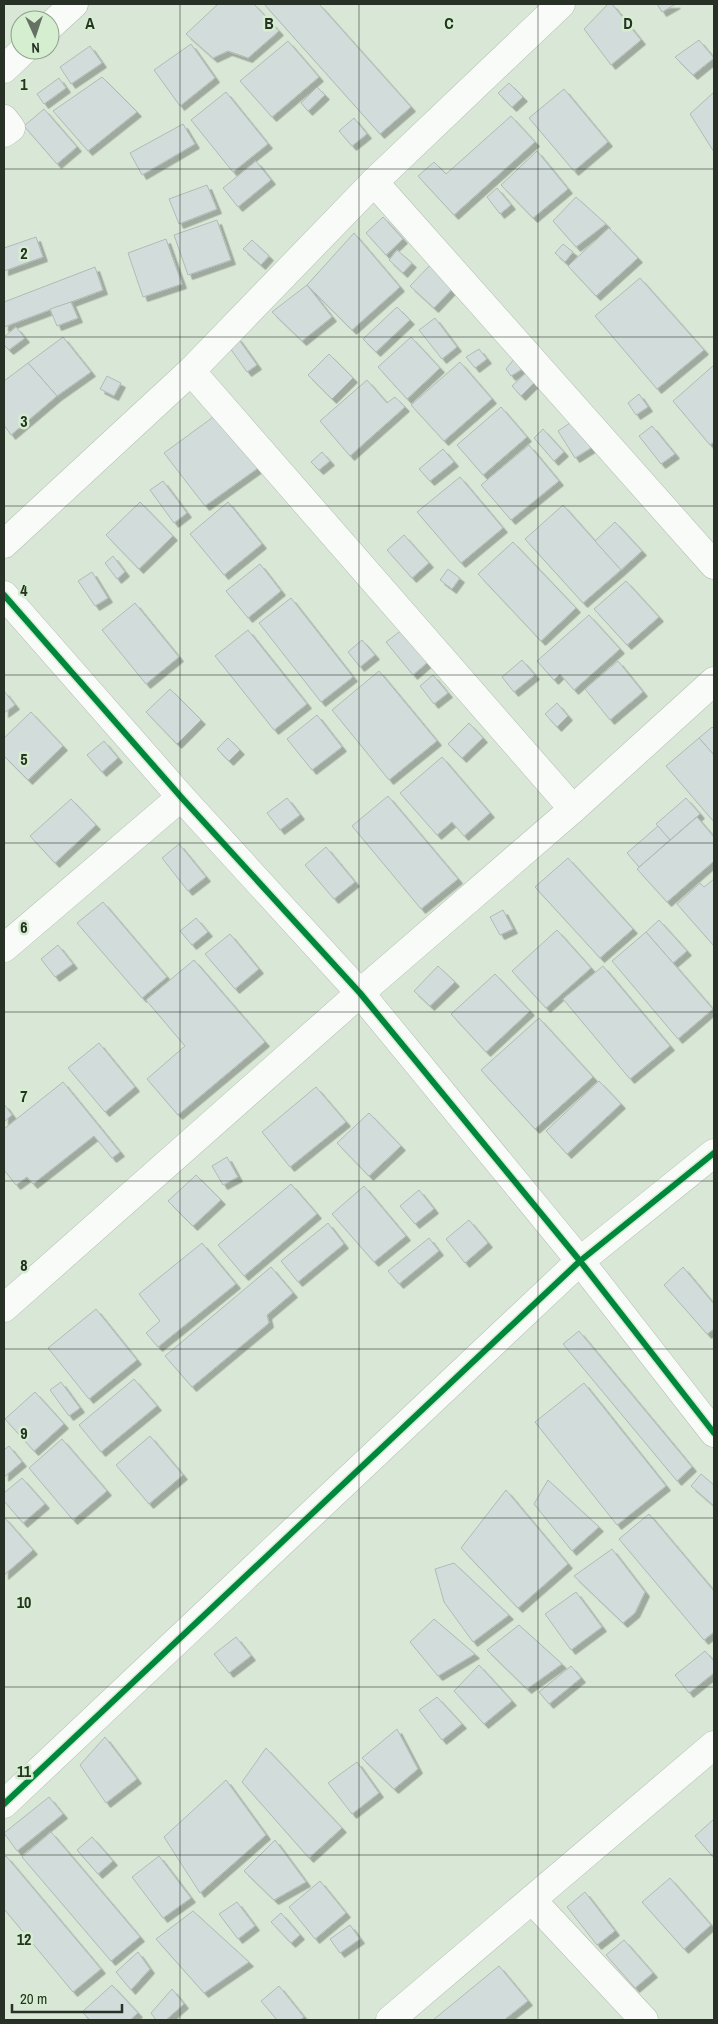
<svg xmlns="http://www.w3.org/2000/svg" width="718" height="2024" viewBox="0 0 718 2024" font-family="'Archivo Narrow',sans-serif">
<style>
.building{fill:#d2dcda;stroke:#b0bab8;filter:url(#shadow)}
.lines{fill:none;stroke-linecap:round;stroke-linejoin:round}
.street-casing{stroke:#b4bfb2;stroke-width:29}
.street{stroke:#f9fbf9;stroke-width:28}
.cycleway-casing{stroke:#d4eecf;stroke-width:9}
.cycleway{stroke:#00873e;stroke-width:6}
.grid{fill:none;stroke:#273125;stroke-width:1;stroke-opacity:0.55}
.grid-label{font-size:16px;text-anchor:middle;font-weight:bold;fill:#273125;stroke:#d4eecf;stroke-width:5;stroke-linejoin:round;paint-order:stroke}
</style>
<defs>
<filter id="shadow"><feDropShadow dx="4.5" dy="4.5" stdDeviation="0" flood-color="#0004"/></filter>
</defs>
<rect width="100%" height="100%" fill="#d9e7d6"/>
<g class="building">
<polygon points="218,4 254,4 279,31 248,58 228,51 213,58 186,34"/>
<polygon points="264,4 319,4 411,107 380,134"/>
<polygon points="608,4 612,4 641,40 611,65 584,29"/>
<polygon points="657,4 676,4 662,12"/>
<polygon points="699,40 714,58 693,75 675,57"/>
<polygon points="288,41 319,77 272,117 240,81"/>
<polygon points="191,44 215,78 180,106 154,70"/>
<polygon points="90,46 102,63 71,84 60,67"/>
<polygon points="102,77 137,112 88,151 53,111"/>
<polygon points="59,78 66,88 44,104 37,94"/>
<polygon points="509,83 523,97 512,107 498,93"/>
<polygon points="317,87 325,95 308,111 301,103"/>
<polygon points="564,89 608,142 574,171 529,118"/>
<polygon points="226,92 268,144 233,172 191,120"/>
<polygon points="714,92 714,152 690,114"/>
<polygon points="44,109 77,147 57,164 24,126"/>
<polygon points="511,116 535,142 454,215 418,176 434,162 446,174"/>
<polygon points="354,118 367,134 352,146 339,131"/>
<polygon points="183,124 195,144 142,175 130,153"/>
<polygon points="537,151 568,189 533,218 501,185"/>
<polygon points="256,161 271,180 238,207 223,188"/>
<polygon points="207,185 217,209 179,224 169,199"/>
<polygon points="497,188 511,205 500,214 487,197"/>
<polygon points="576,197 606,224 576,247 553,221"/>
<polygon points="383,217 403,239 386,255 366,233"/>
<polygon points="217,220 231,260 188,275 174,235"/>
<polygon points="609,228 638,258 596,296 568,266"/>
<polygon points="354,233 400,287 352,330 307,285"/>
<polygon points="36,237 43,257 4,271 4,248"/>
<polygon points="166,239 182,284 143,297 128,253"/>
<polygon points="252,240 269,256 261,265 243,249"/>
<polygon points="563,244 573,252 565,262 555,253"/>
<polygon points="397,250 412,263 403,273 389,260"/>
<polygon points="431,264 455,286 434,308 410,286"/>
<polygon points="95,267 103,290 4,327 4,302"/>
<polygon points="640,278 704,350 657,389 595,316"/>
<polygon points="307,285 332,317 302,341 272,312"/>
<polygon points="71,302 78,318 57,326 50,309"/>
<polygon points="397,307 410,320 376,352 363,339"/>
<polygon points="435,318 457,347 442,359 419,330"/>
<polygon points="16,327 25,338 9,350 4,345 4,337"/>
<polygon points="63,337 91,372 57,396 28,363"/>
<polygon points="237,337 257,365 247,372 227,344"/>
<polygon points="411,337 440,368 407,399 378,367"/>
<polygon points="479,349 487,359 475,368 466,357"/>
<polygon points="329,354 353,378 332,399 308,375"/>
<polygon points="515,358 524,368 511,376 506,369"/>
<polygon points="460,362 492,399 444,441 411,405"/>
<polygon points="28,363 57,396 11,435 4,425 4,381"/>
<polygon points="714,365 714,442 710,445 673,401"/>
<polygon points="528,371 537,380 521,396 512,386"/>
<polygon points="107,376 121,383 114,396 100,389"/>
<polygon points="367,380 387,403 395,397 405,407 350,456 320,421"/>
<polygon points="639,394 648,407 636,415 628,403"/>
<polygon points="501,407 527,437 483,475 457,445"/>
<polygon points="220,412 261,466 205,506 164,453"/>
<polygon points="573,421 591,448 575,458 558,431"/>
<polygon points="652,426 675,454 661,464 639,436"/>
<polygon points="543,429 564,452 554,461 534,438"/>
<polygon points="529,445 559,481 511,520 481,485"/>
<polygon points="443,449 454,462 430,481 419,469"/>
<polygon points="322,452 330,461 319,470 311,462"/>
<polygon points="460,477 503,528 461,563 417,512"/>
<polygon points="163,481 187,513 174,523 150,490"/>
<polygon points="140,502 173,536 139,569 106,535"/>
<polygon points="228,502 262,544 224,575 190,534"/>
<polygon points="563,505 621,570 583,603 525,539"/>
<polygon points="615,522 642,551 621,570 595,541"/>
<polygon points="404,535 429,563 412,578 387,550"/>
<polygon points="513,542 576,608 541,641 478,574"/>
<polygon points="113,556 125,572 117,579 105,563"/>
<polygon points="260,564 281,591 248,618 226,591"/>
<polygon points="448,569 460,578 452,589 440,580"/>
<polygon points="92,572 108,598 95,606 78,581"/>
<polygon points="626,581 659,617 627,645 594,609"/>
<polygon points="291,598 353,677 321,702 259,623"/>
<polygon points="135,603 179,657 146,684 102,630"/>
<polygon points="589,615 620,649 574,690 560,674 554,680 537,661"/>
<polygon points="248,630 307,704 274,730 215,656"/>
<polygon points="402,630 428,662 413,675 386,642"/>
<polygon points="362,640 375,655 360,667 348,652"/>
<polygon points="522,660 535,675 514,692 502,677"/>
<polygon points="618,661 643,692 610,720 585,689"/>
<polygon points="379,671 437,741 389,780 332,710"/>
<polygon points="433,675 448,693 434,704 420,686"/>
<polygon points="170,689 201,720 177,744 146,712"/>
<polygon points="4,691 15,705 4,713"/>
<polygon points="557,703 568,716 557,727 545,714"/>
<polygon points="31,712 63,746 28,780 4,756 4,738"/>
<polygon points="317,715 342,747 312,770 287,739"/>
<polygon points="469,723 483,738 462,758 448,744"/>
<polygon points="712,727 714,729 714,755 699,738"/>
<polygon points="228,738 240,750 229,761 217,749"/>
<polygon points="699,738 714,755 714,822 666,766"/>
<polygon points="104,741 118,758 102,772 87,755"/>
<polygon points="442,757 490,813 464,836 452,822 437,835 400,793"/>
<polygon points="388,796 458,879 421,909 352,826"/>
<polygon points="287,798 300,815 280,830 267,813"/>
<polygon points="686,798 700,814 670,840 656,824"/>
<polygon points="71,799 96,825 55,863 30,836"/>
<polygon points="697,817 714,837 714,861 667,902 637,869"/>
<polygon points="658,826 670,840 639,867 627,853"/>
<polygon points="179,844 206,877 188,891 162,858"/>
<polygon points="326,847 355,882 334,899 305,865"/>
<polygon points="568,858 633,929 600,958 535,887"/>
<polygon points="714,879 714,946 677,904 700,883 704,887"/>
<polygon points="103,902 167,977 142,998 77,923"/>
<polygon points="503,910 513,929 500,935 490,917"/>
<polygon points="196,918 208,932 192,945 180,931"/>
<polygon points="659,920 687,951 673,963 646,932"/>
<polygon points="557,930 591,968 546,1008 512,971"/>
<polygon points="646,932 713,1009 678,1039 612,961"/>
<polygon points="230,934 259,969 235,989 205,954"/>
<polygon points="58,945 73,964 55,977 41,959"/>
<polygon points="194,960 265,1042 178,1115 147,1079 185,1046 146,1000"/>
<polygon points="438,966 455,982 430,1006 414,991"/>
<polygon points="603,966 670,1046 630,1079 563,999"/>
<polygon points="495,974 530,1011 486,1052 451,1014"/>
<polygon points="539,1018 593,1077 535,1129 481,1070"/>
<polygon points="99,1043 135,1087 105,1112 68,1068"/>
<polygon points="599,1081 621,1104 567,1154 546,1131"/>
<polygon points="63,1082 120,1152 112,1158 94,1136 33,1184 27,1177 16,1185 4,1170 4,1129"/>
<polygon points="316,1087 346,1122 290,1167 262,1132"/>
<polygon points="4,1104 12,1115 4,1122"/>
<polygon points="369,1113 401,1146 369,1176 337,1143"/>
<polygon points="227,1157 238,1177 223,1185 212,1166"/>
<polygon points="196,1175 221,1200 193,1226 168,1201"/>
<polygon points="291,1184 317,1214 244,1276 218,1245"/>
<polygon points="364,1186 406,1236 374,1262 332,1214"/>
<polygon points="419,1190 434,1209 415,1224 400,1206"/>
<polygon points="469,1220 488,1243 465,1263 446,1239"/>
<polygon points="328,1223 344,1244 298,1282 281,1261"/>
<polygon points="429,1238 439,1251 399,1284 388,1271"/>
<polygon points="202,1243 236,1284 158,1347 146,1333 160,1321 139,1294"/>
<polygon points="271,1267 293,1293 267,1315 269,1323 192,1387 165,1356"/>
<polygon points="683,1267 714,1304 714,1329 707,1334 664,1285"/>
<polygon points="96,1309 137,1360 89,1399 48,1348"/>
<polygon points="579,1331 692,1467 677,1481 563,1344"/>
<polygon points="134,1379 157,1406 101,1452 79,1425"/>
<polygon points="61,1382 80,1408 69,1416 50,1390"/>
<polygon points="584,1383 666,1486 617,1525 535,1422"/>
<polygon points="35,1392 64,1424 34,1451 5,1419"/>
<polygon points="150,1436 183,1475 149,1504 116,1465"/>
<polygon points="62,1439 107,1491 73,1520 29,1468"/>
<polygon points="9,1446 22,1462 4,1477 4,1450"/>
<polygon points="701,1474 714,1485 714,1506 691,1486"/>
<polygon points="22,1478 45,1504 23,1523 4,1501 4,1493"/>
<polygon points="548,1480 599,1527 572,1551 534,1504"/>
<polygon points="506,1490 568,1564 518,1608 461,1548"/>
<polygon points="649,1514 714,1591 714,1632 704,1640 619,1539"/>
<polygon points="4,1517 33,1550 4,1575"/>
<polygon points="612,1549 645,1592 635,1613 623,1623 574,1576"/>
<polygon points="454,1563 509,1615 473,1642 444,1602 435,1569"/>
<polygon points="576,1592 602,1627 571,1650 545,1614"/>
<polygon points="434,1619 475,1654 438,1676 410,1642"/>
<polygon points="519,1625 562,1664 527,1689 487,1650"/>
<polygon points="236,1637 251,1656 229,1673 214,1654"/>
<polygon points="705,1651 714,1661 714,1673 689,1693 675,1675"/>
<polygon points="479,1665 512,1701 484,1724 454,1691"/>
<polygon points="571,1666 581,1678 549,1704 539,1692"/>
<polygon points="437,1697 462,1724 442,1740 419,1710"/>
<polygon points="397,1729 418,1769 394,1789 362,1758"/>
<polygon points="105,1737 137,1779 106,1803 80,1765"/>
<polygon points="266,1748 342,1828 309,1858 242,1782"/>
<polygon points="357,1762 379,1793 352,1814 328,1783"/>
<polygon points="226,1780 266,1835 200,1893 164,1837"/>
<polygon points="49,1797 63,1814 17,1851 4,1833"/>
<polygon points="714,1819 714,1858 695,1836"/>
<polygon points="51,1832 140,1937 111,1961 22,1857"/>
<polygon points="92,1837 113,1861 98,1874 77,1850"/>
<polygon points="275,1840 306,1882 274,1900 244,1871"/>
<polygon points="6,1856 101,1969 73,1992 4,1909 4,1858"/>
<polygon points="159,1856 191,1898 163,1918 132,1877"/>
<polygon points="670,1878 711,1925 684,1949 642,1902"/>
<polygon points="320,1881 346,1913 315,1939 289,1907"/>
<polygon points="585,1892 615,1931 597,1945 567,1907"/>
<polygon points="237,1902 255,1926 238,1939 219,1914"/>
<polygon points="193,1911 249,1962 204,1993 156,1939"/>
<polygon points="281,1913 300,1935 291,1943 271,1922"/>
<polygon points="350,1925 360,1939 340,1953 330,1939"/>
<polygon points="624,1940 653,1973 635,1988 606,1955"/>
<polygon points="138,1952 150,1969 131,1990 116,1972"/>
<polygon points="499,1966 528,2001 504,2020 433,2020"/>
<polygon points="112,1985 138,2013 130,2020 90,2020 82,2012"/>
<polygon points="279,1986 304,2017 300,2020 277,2020 261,2001"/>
<polygon points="172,1989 184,2004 166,2020 156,2020 151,2013"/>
</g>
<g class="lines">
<defs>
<g id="street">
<polyline points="50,26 74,4"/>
<polyline points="4,69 24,50"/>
<polyline points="4,119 11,128 4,133"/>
<polyline points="374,182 714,565"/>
<polyline points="191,371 573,809"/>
<polyline points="4,544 191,371 374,182 561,4"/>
<polyline points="4,595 181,797 360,993 580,1261 714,1433"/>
<polyline points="4,948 181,797"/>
<polyline points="4,1308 360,993 573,809 714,681"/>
<polyline points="4,1804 580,1261 714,1153"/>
<polyline points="532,1900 644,2020"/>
<polyline points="390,2020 714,1745"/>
</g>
</defs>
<use href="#street" class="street-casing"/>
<use href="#street" class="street"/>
<defs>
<g id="cycleway">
<polyline points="4,595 181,797 360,993 580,1261 714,1433"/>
<polyline points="4,1804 580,1261 714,1153"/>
</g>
</defs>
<use href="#cycleway" class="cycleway-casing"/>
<use href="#cycleway" class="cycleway"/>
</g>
<path class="grid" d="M180,4V2020M359,4V2020M538,4V2020M4,169H714M4,337H714M4,506H714M4,675H714M4,843H714M4,1012H714M4,1181H714M4,1349H714M4,1518H714M4,1687H714M4,1855H714"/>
<g class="grid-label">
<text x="90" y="29">A</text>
<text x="269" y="29">B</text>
<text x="449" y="29">C</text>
<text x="628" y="29">D</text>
<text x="24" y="90">1</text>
<text x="24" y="259">2</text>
<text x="24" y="427">3</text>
<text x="24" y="596">4</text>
<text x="24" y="765">5</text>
<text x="24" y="933">6</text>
<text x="24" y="1102">7</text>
<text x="24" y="1271">8</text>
<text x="24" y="1439">9</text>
<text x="24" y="1608">10</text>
<text x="24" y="1777">11</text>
<text x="24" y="1945">12</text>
</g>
<rect width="718" height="2024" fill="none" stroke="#273125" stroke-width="10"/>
<g transform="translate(35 35) rotate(177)"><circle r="24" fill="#d4eecf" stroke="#8fa28b"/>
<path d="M0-4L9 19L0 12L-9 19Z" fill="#657163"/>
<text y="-8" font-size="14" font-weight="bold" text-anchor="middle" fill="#273125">N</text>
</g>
<path d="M12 2004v8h110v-8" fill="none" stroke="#273125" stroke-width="2.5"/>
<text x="20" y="2004" font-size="15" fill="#273125" stroke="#d4eecf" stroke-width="4" paint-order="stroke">20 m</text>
</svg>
